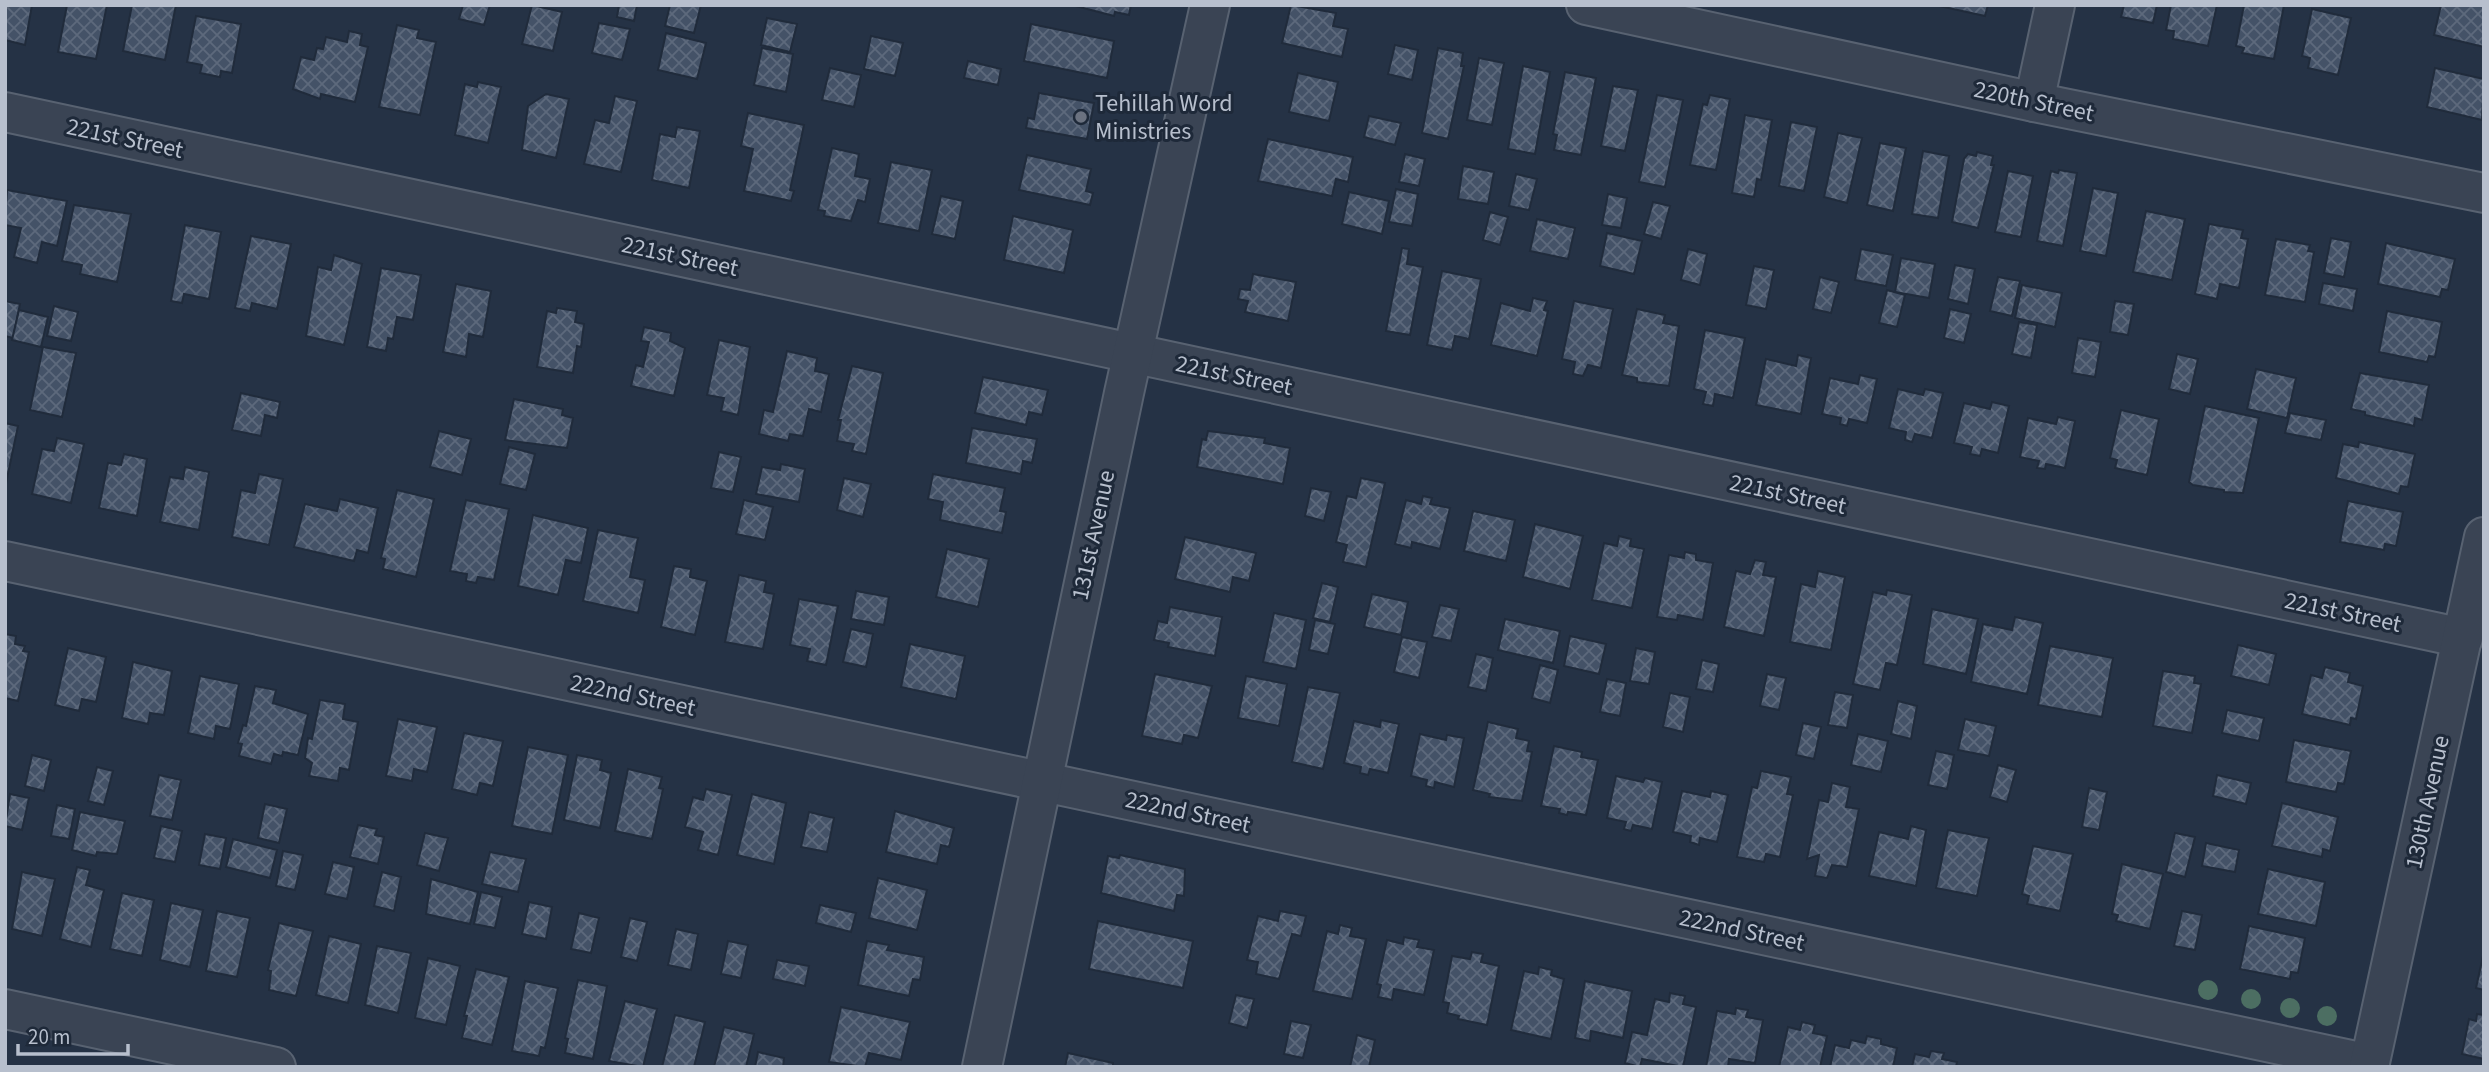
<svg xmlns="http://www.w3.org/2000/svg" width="2489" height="1072" viewBox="0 0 2489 1072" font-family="'Source Sans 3',sans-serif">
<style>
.building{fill:url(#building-cross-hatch);stroke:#202b3b;stroke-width:2}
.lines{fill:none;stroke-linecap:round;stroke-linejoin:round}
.street-casing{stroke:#586271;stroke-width:42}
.street{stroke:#3a4454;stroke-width:38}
.tree{fill:#4c6e62}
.worship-dot{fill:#6b7280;stroke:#1e2939;stroke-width:2.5}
.labels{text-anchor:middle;stroke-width:6;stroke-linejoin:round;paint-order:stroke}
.street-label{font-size:24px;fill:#b7bfcd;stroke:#1e2939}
.poi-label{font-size:24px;fill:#b7bfcd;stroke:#1e2939;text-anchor:start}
</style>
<defs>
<pattern id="building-cross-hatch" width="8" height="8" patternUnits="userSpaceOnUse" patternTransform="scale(1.75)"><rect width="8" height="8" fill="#445267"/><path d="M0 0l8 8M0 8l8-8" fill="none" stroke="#5d697c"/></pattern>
</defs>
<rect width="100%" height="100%" fill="#253245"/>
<g class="building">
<polygon points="5,5 32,5 25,45 5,40"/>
<polygon points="67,5 107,5 96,59 58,52"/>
<polygon points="132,5 176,5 165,60 123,51"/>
<polygon points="463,5 490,5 484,25 459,19"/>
<polygon points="532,5 562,12 553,51 522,44"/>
<polygon points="619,5 637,5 634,21 617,17"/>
<polygon points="670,5 701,5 694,33 665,26"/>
<polygon points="1072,5 1131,5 1129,15 1115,12 1114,16"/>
<polygon points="1291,5 1336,13 1333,26 1348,29 1342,57 1282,43"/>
<polygon points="1935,5 1988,5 1985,16"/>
<polygon points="2124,5 2157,5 2153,23 2121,17"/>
<polygon points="2171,5 2217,5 2208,46 2173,39 2174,31 2166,30"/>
<polygon points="2244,5 2284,5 2274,59 2242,53 2244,48 2236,46"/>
<polygon points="2441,5 2484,5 2484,47 2434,35"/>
<polygon points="2312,9 2351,18 2338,75 2308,68 2310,58 2302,56"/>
<polygon points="196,16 241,24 232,73 221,71 220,77 200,73 202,65 187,62"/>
<polygon points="767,18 797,24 790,52 761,45"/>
<polygon points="599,23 630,29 622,60 592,53"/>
<polygon points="1031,24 1114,41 1107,78 1024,61"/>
<polygon points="397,25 419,30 417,38 436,42 420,115 379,107"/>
<polygon points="349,31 362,34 360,45 368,47 355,102 321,94 320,99 293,89 301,57 314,60 317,48 323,49 326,37 347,42"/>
<polygon points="666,33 706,43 697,79 658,70"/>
<polygon points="871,36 903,43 895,76 864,69"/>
<polygon points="1395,45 1418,50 1412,80 1388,74"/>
<polygon points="762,48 793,54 786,92 754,85"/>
<polygon points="1438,48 1463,53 1461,66 1464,66 1448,139 1422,133"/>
<polygon points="1479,58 1504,63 1492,125 1467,120"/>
<polygon points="968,61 1001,69 998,85 964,78"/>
<polygon points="1523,66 1550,72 1535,154 1508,149"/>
<polygon points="830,68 861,75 854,107 822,100"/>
<polygon points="2435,68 2484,79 2482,120 2427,107"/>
<polygon points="1565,72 1596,78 1581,155 1554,150 1557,135 1553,134"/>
<polygon points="1298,73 1338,82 1329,121 1289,112"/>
<polygon points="478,82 501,87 488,143 455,135 465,84 477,87"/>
<polygon points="1613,86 1638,90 1625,151 1601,146"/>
<polygon points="1039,93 1094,103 1087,139 1026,128 1028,118 1034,119"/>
<polygon points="546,94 569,99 556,158 522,150 528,106"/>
<polygon points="1657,95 1683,100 1665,187 1639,182"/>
<polygon points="1710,95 1730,99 1716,170 1690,165 1703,104 1707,105"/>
<polygon points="615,96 637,101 621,172 584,164 595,120 609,123"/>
<polygon points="748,113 804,125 790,190 794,191 791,201 744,191 753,149 741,146"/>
<polygon points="1745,115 1772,120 1761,180 1757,179 1754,197 1732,193"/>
<polygon points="1369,116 1401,123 1395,145 1364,137"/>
<polygon points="1791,122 1817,127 1804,191 1779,186"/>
<polygon points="677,127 700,131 689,188 652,180 660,134 675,137"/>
<polygon points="1838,133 1862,138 1847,203 1824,197"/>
<polygon points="1268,139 1353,157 1348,182 1336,179 1332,196 1258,181"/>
<polygon points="1880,143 1906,148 1893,211 1867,205"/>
<polygon points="832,148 859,154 855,176 870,179 865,202 858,200 851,221 824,216 825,211 818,210"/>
<polygon points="1923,151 1949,156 1938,218 1912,214"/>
<polygon points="1977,152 1993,156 1991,165 1994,165 1978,228 1952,222 1964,159 1968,154 1976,156"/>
<polygon points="1405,154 1425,159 1419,186 1399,182"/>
<polygon points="1027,155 1091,169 1086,191 1093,193 1090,205 1019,190"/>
<polygon points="891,162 932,170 919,231 878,223"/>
<polygon points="1463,166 1494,172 1488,204 1458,199"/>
<polygon points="2059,170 2077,173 2063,246 2037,241 2051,171 2058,173"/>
<polygon points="2008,171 2033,176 2021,237 1995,232"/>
<polygon points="1516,174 1537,179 1529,210 1509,206"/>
<polygon points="2093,188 2118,193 2106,256 2080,251"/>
<polygon points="1396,189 1418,194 1412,226 1389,222"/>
<polygon points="7,190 67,201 57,246 42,242 37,263 14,257 21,228 5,225"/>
<polygon points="1349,192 1389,201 1382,234 1342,224"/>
<polygon points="1608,194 1627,198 1621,228 1602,225"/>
<polygon points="941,196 963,201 955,239 932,234"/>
<polygon points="1653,202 1670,206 1661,239 1644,234"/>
<polygon points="74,205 131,214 117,282 80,274 82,265 62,261"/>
<polygon points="2146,211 2185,219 2172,280 2133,272"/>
<polygon points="1490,212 1508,217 1500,245 1483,240"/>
<polygon points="1013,216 1073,230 1064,273 1004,260"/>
<polygon points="1537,219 1575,228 1568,259 1530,251"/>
<polygon points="2209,224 2243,230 2241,238 2248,239 2239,288 2220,284 2217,299 2195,294"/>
<polygon points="185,225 221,232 209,299 184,294 182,303 171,301"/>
<polygon points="1607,233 1642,241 1634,274 1600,266"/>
<polygon points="251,236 291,244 277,309 252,303 250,311 235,308"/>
<polygon points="2331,238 2351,242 2344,277 2324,273"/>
<polygon points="2276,239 2310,245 2308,251 2314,252 2305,302 2265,295"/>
<polygon points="2386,243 2455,259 2448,290 2442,289 2440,297 2378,284"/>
<polygon points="1402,248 1409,249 1407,264 1423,267 1410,335 1386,331"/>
<polygon points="1688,249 1707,254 1700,285 1681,280"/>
<polygon points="1861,249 1893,255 1886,286 1855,280"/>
<polygon points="334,255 362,264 344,345 306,336 318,267 331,270"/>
<polygon points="1901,258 1935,264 1929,298 1895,292"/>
<polygon points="1955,265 1975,269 1968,304 1948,299"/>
<polygon points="1754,266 1774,270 1766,309 1746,305"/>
<polygon points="381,268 421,275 413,320 397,317 393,339 388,338 386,351 367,347"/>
<polygon points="1442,271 1481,279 1469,339 1455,336 1452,350 1427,345"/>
<polygon points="1253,274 1296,282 1288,321 1245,312 1248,301 1238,299 1240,289 1250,290"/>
<polygon points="1820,277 1839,282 1831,313 1813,309"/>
<polygon points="1998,277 2020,281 2012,316 1990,311"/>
<polygon points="2323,283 2357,289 2353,311 2319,304"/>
<polygon points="456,284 491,291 483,337 469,334 466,357 443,352"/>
<polygon points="2022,285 2062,293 2055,327 2015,318"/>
<polygon points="1887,290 1905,295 1897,327 1879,323"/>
<polygon points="1533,298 1547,301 1544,310 1548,311 1537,356 1491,345 1501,303 1530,311"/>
<polygon points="5,301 20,304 13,338 5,336"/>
<polygon points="1574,301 1613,309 1601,368 1588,365 1583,376 1573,374 1575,362 1562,359"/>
<polygon points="2115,301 2134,304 2128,335 2110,332"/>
<polygon points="54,306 78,312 71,341 47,336"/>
<polygon points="557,308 577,311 575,322 584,324 581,347 577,346 573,373 537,367 547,311 556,313"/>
<polygon points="1637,309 1665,315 1663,323 1679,326 1669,386 1637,382 1637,378 1622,375"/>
<polygon points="1950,309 1971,314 1964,343 1944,338"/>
<polygon points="19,310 48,317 41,347 12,340"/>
<polygon points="2387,311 2442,322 2435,357 2429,356 2427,362 2379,352"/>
<polygon points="2019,322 2037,325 2031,358 2012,354"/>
<polygon points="644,327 671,333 670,341 685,348 674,396 631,386 636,365 643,367 649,342 641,341"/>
<polygon points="1705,330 1745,338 1733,398 1715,394 1713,406 1703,404 1706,392 1694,389"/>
<polygon points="2078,338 2101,342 2095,377 2072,373"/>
<polygon points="719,340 750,347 738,415 721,411 724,398 707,395"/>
<polygon points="43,347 76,353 62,417 30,410"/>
<polygon points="787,351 817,358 815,371 829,374 821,412 809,409 803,436 790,434 788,441 759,434 764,410 773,412"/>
<polygon points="2177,354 2198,359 2190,394 2169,389"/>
<polygon points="1798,355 1811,358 1801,414 1756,405 1766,359 1796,366"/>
<polygon points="852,366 883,373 866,454 852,451 854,444 837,441 841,420 838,420"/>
<polygon points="2256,369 2296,378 2287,418 2247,409"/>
<polygon points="2360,373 2429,385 2422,420 2415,418 2414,426 2365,415 2365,412 2351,409"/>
<polygon points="1860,375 1877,379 1867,423 1849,419 1847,426 1840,424 1841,418 1822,414 1830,378 1858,384"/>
<polygon points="983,377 1048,390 1042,415 1029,412 1026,425 975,413"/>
<polygon points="1898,389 1923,395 1925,389 1943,393 1932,438 1915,434 1912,442 1905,440 1906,432 1889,428"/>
<polygon points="241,393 280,402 277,418 265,415 261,436 232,430"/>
<polygon points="514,399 563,409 562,415 573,418 567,448 505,440"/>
<polygon points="1992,402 2009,406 1998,453 1982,449 1980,456 1970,454 1972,447 1954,443 1964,403 1990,409"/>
<polygon points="2205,406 2259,418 2243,493 2224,492 2224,490 2193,485 2189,482"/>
<polygon points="2121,410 2159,419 2147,475 2115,468 2117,460 2110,458"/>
<polygon points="2290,413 2326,420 2321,440 2285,433"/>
<polygon points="2058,417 2075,421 2065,468 2046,464 2045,469 2037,468 2039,461 2020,457 2028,418 2056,424"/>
<polygon points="5,423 18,426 5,488"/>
<polygon points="972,428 1037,439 1032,463 1023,461 1021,474 966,463"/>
<polygon points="439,431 471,439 462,475 430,467"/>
<polygon points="1208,431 1265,438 1264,443 1290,448 1283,484 1197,467 1202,439 1206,440"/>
<polygon points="57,438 84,444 71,503 32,494 42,449 54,451"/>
<polygon points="2359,442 2415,454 2408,487 2401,486 2399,494 2336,478 2343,444 2358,447"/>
<polygon points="509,447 535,454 526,490 500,484"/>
<polygon points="719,452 741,457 733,492 711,488"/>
<polygon points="124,454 147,459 137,516 99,508 108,463 121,465"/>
<polygon points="781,464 805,469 799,502 756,494 762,467 780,470"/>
<polygon points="185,467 209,472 199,530 160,522 170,477 183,479"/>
<polygon points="259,474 283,479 269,545 232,537 241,490 255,493"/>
<polygon points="933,474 1005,488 1000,511 1006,512 1002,533 940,520 943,502 928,499"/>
<polygon points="844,478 871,484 863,517 837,510"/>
<polygon points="1361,478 1385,483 1366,567 1343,562 1347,545 1336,542 1347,496 1356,498"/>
<polygon points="1311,488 1331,492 1324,521 1305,516"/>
<polygon points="397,490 434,499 416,577 383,569 385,559 381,558"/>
<polygon points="1423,496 1432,498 1430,504 1450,508 1440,549 1412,542 1411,548 1395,544 1406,500 1421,504"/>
<polygon points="340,499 378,508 368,553 357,550 354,561 294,547 305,504 337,511"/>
<polygon points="466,500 509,509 494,580 478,577 476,583 466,581 467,574 450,571"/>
<polygon points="744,500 773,507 765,540 736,534"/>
<polygon points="2348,501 2403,512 2396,546 2385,544 2384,550 2340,542"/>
<polygon points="1473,511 1515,520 1506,561 1464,551"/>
<polygon points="533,515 588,528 581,563 566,560 558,595 518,586"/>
<polygon points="1535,524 1583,536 1570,589 1523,577"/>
<polygon points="598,530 638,538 630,577 645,580 638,613 583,601"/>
<polygon points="1619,536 1631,539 1630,546 1644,549 1632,608 1592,600 1604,543 1617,546"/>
<polygon points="1185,537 1256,553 1249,581 1233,577 1230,592 1175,579"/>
<polygon points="947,549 989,559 978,607 936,597"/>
<polygon points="1685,552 1696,554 1696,560 1713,563 1703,620 1678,615 1677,620 1657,617 1669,555 1684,558"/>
<polygon points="1755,560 1766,562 1763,575 1776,577 1764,636 1724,627 1736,571 1750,574"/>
<polygon points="674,566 691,569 690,577 707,581 695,635 661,627"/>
<polygon points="1818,571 1845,577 1831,650 1790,642 1801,584 1815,587"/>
<polygon points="739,575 766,581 764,592 774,594 763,649 725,642"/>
<polygon points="1322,583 1338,587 1330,622 1313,618"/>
<polygon points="1887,590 1912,595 1897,665 1886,663 1880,690 1853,684 1873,592 1886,595"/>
<polygon points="856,591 889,597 884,625 851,619"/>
<polygon points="1372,594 1408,602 1401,635 1364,627"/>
<polygon points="799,599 838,606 826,665 807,661 810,649 790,645"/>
<polygon points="1440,605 1459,609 1451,641 1432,637"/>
<polygon points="1170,607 1222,617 1215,656 1168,647 1169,643 1154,640 1158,621 1167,623"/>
<polygon points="1932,609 1978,619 1966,674 1923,664"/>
<polygon points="1274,613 1306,620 1296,669 1263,662"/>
<polygon points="2015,617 2043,623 2027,694 1971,682 1983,624 2012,630"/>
<polygon points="1505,619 1560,631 1553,663 1498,650"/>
<polygon points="1315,620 1335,624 1328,654 1309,650"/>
<polygon points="851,629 873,634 866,667 843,662"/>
<polygon points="5,634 16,636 15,644 25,646 23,651 29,652 18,701 5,698"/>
<polygon points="1570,636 1606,644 1599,674 1564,666"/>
<polygon points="1402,637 1427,642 1419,678 1394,672"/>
<polygon points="910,644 965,656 956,699 901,687"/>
<polygon points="2238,645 2276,654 2269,685 2231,676"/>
<polygon points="2050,646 2113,658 2102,717 2038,705"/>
<polygon points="68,648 106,657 96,702 82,699 79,711 55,705"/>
<polygon points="1636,648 1655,652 1649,684 1630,681"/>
<polygon points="1476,654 1493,658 1486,691 1468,687"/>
<polygon points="1702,660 1719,664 1713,692 1696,689"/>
<polygon points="133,662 172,671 164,715 150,713 148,724 122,718"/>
<polygon points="1540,665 1558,670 1550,703 1532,698"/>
<polygon points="2325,667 2350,673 2348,682 2363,686 2356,719 2351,718 2350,725 2302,714 2311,675 2322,678"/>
<polygon points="2163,671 2195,676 2194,683 2201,684 2192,733 2153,726"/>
<polygon points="1155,674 1212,686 1198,738 1184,735 1182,744 1142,736"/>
<polygon points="1767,674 1786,678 1779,710 1760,706"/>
<polygon points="200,676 239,684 230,729 216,726 214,739 188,733"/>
<polygon points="1246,676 1287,684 1279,726 1238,718"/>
<polygon points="1607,679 1626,683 1620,716 1600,712"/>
<polygon points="255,686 276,690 273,703 308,714 298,755 283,752 282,756 274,754 271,764 239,756 242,744 238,743 243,725 246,726"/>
<polygon points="1308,687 1340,693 1323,769 1292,762"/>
<polygon points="1835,692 1853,695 1847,728 1828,725"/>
<polygon points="1670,693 1690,697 1683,732 1663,727"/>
<polygon points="320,700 345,704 343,719 358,722 349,770 340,768 338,781 309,776 312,763 305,758 308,738 312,739"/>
<polygon points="1898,701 1917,706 1911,739 1891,734"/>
<polygon points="2227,710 2264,718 2259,741 2222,733"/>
<polygon points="398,719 437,727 427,772 414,769 412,781 386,776"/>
<polygon points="1965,719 1996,726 1989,756 1958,750"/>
<polygon points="1381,720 1399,724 1388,773 1370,769 1368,775 1360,773 1361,767 1344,763 1354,721 1380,727"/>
<polygon points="1488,722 1518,729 1516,738 1529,741 1527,751 1532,752 1522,801 1489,797 1490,794 1473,790"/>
<polygon points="1803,723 1821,727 1814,759 1796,755"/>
<polygon points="464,733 503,741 493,786 480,783 477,795 452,789"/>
<polygon points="1420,734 1446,740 1447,735 1464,738 1454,787 1435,782 1434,788 1426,786 1427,780 1411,776"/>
<polygon points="1858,734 1888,741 1881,772 1851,765"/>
<polygon points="2294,740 2351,751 2344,784 2338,783 2336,792 2286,782"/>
<polygon points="1554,746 1582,752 1581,757 1598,760 1586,815 1568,812 1567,815 1559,813 1560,809 1541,806"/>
<polygon points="528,747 568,755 552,834 512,826"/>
<polygon points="1936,751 1954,755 1947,789 1928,785"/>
<polygon points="32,755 51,760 44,791 25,786"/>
<polygon points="577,755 602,760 600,770 611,773 600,828 564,820"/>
<polygon points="1998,765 2016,770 2007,802 1990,797"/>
<polygon points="97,767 113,771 104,805 88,801"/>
<polygon points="628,769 662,777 659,788 663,789 652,839 615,831"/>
<polygon points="1761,771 1791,777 1787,794 1793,795 1780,857 1766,854 1764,862 1737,857 1752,787 1757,788"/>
<polygon points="159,775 181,780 172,820 150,816"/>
<polygon points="2217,775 2251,783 2246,804 2213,796"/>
<polygon points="1616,776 1643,782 1645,778 1662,782 1652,829 1633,825 1631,831 1624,829 1626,822 1607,818"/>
<polygon points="1832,783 1850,787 1846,807 1859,809 1847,867 1832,865 1827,878 1815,876 1819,855 1807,859 1819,800 1828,802"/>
<polygon points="2089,788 2107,792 2099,830 2082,827"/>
<polygon points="706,789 732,795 718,855 698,850 703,832 685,827 693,797 703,800"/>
<polygon points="1682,791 1710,797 1711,791 1728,795 1717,842 1700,838 1699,845 1690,842 1691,836 1673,832"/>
<polygon points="10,794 29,798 22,830 5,826"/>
<polygon points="752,794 786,803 774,864 737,855"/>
<polygon points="2282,803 2338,817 2330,851 2323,849 2322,857 2272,846"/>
<polygon points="265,804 287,809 279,843 258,838"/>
<polygon points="57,805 75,809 69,839 51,836"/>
<polygon points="895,811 954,828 949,847 941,845 937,864 886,852"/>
<polygon points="80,812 125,821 117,854 97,852 96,856 72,850"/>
<polygon points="809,812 834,818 827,852 801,847"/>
<polygon points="358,825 377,829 375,835 384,837 378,864 350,857"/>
<polygon points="161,826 182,831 175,862 154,858"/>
<polygon points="1911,826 1926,830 1916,886 1869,876 1879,832 1908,839"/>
<polygon points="1948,830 1989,838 1977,896 1936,888"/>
<polygon points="425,833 448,838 439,871 417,865"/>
<polygon points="2175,833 2195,837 2185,877 2166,872"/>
<polygon points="205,834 226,838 220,869 199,865"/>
<polygon points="233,839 277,850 270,878 226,867"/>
<polygon points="2206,843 2239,850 2235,872 2202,866"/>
<polygon points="2033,846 2073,854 2060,911 2027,904 2029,896 2022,894"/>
<polygon points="283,851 303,855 295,890 276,886"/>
<polygon points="490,852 526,859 518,892 482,884"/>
<polygon points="1120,855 1185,869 1184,896 1177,895 1174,911 1101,893 1108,856 1119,858"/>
<polygon points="333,862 354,867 347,899 325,894"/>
<polygon points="2122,864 2163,874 2150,929 2116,921 2118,915 2112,914"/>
<polygon points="77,867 90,870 86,885 104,890 91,947 60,939"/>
<polygon points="2268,869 2325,882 2316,926 2258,914"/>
<polygon points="22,872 55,879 42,936 12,929"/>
<polygon points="382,872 401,877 394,911 374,906"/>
<polygon points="878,878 927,890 917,930 869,918"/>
<polygon points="431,879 478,892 470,924 426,914"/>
<polygon points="481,892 502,897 495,928 474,924"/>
<polygon points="122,893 154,900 142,956 110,949"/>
<polygon points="529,902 552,907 546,939 522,934"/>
<polygon points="171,903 203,910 190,967 160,960"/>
<polygon points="820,905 856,913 851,932 816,923"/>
<polygon points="217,911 250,918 237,977 206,971"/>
<polygon points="1280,911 1306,916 1301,936 1292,934 1279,979 1256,974 1258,962 1247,960 1258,916 1278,921"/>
<polygon points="2182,911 2202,915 2195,950 2174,946"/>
<polygon points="579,913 599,918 591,953 571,949"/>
<polygon points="630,918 647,922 637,961 621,957"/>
<polygon points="1098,921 1193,941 1183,988 1089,969"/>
<polygon points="279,923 313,931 296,996 269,990 271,971 268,970"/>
<polygon points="1340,925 1352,928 1350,936 1366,939 1352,999 1313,991 1327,931 1338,934"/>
<polygon points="2249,926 2305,938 2298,973 2291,972 2290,979 2240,969"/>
<polygon points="676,929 698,934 691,970 668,965"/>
<polygon points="329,936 361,944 348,1003 316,995"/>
<polygon points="1404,937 1419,940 1417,947 1434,950 1424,995 1394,989 1392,1000 1378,997 1381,985 1377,984 1387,940 1403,944"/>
<polygon points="728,941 748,945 741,978 721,974"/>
<polygon points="867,941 889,945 887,950 924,957 920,980 913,979 909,996 858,985"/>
<polygon points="377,946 411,953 398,1013 365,1005"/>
<polygon points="1472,952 1483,954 1481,962 1499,966 1487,1025 1458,1019 1459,1016 1447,1013 1449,1003 1443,1002 1452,956 1470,959"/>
<polygon points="2483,956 2484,956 2484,990 2476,988"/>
<polygon points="428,958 460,966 446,1025 415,1018"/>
<polygon points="777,960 809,966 805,986 773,979"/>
<polygon points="1539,967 1552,970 1551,975 1564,979 1551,1039 1511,1030 1524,971 1538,974"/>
<polygon points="476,969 509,977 492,1045 462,1038 467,1016 464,1016"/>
<polygon points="578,980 607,986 593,1059 565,1053 568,1039 565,1038"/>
<polygon points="525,981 558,988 545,1048 541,1047 539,1056 512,1051"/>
<polygon points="1585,981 1632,991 1623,1038 1591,1031 1590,1041 1575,1038"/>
<polygon points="1670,993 1685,996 1683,1004 1696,1007 1683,1067 1642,1059 1640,1067 1625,1063 1632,1032 1647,1035 1655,999 1669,1002"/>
<polygon points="1236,995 1254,999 1247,1028 1229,1023"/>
<polygon points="625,1001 657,1009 643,1067 609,1061"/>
<polygon points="841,1007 910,1022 901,1060 869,1053 865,1067 829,1062"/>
<polygon points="1736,1008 1748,1010 1746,1017 1763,1020 1755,1063 1729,1059 1728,1067 1706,1067 1717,1011 1735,1014"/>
<polygon points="2477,1014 2484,1015 2484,1059 2462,1054 2469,1019 2476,1021"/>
<polygon points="675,1015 705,1022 694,1067 662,1067"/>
<polygon points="1291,1021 1311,1025 1303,1058 1284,1054"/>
<polygon points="1802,1022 1815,1025 1813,1033 1827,1036 1820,1067 1779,1067 1788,1027 1800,1030"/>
<polygon points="724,1027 754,1034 746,1067 714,1067"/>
<polygon points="1357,1035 1375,1040 1369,1067 1350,1067"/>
<polygon points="1867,1036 1881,1039 1881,1044 1897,1048 1893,1067 1830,1067 1835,1045 1849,1048 1851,1040 1865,1043"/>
<polygon points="1931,1051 1944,1053 1942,1059 1957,1062 1956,1067 1912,1067 1915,1054 1929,1057"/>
<polygon points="758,1052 784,1058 783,1067 755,1067"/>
<polygon points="1068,1053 1113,1063 1113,1067 1065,1067"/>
</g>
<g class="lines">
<defs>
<g id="street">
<polyline points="1586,5 2034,102 2484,193"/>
<polyline points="2034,102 2055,5"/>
<polyline points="5,112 2463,638"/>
<polyline points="5,561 2370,1064"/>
<polyline points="5,1009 276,1067"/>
<polyline points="982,1067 1124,393 1210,5"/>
<polyline points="2369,1067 2484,537"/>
</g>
</defs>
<use href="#street" class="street-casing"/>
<use href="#street" class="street"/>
</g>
<g class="tree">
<circle cx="2208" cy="990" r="10"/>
<circle cx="2251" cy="999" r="10"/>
<circle cx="2290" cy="1008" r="10"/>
<circle cx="2327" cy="1016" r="10"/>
</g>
<circle class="worship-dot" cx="1081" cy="117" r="7"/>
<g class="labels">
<g class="street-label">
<text transform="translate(2034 101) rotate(12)" y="8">220th Street</text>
<text transform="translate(125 138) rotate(12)" y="8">221st Street</text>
<text transform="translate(680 256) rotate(12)" y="8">221st Street</text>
<text transform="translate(1234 375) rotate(12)" y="8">221st Street</text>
<text transform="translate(1788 494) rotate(12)" y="8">221st Street</text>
<text transform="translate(1093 535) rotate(-78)" y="8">131st Avenue</text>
<text transform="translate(2343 612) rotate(12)" y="8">221st Street</text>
<text transform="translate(633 695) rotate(12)" y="8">222nd Street</text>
<text transform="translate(2427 802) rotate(-78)" y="8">130th Avenue</text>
<text transform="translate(1188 812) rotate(12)" y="8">222nd Street</text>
<text transform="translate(1742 930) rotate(12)" y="8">222nd Street</text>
</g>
<g class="poi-label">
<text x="1095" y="111">Tehillah Word<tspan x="1095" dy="28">Ministries</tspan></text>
</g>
</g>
<rect width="2489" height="1072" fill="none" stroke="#b7bfcd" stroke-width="14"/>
<path d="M18 1044v10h110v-10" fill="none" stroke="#b7bfcd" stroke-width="3.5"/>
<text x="28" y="1044" font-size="21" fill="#b7bfcd" stroke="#1e2939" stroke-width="5" paint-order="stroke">20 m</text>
</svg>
